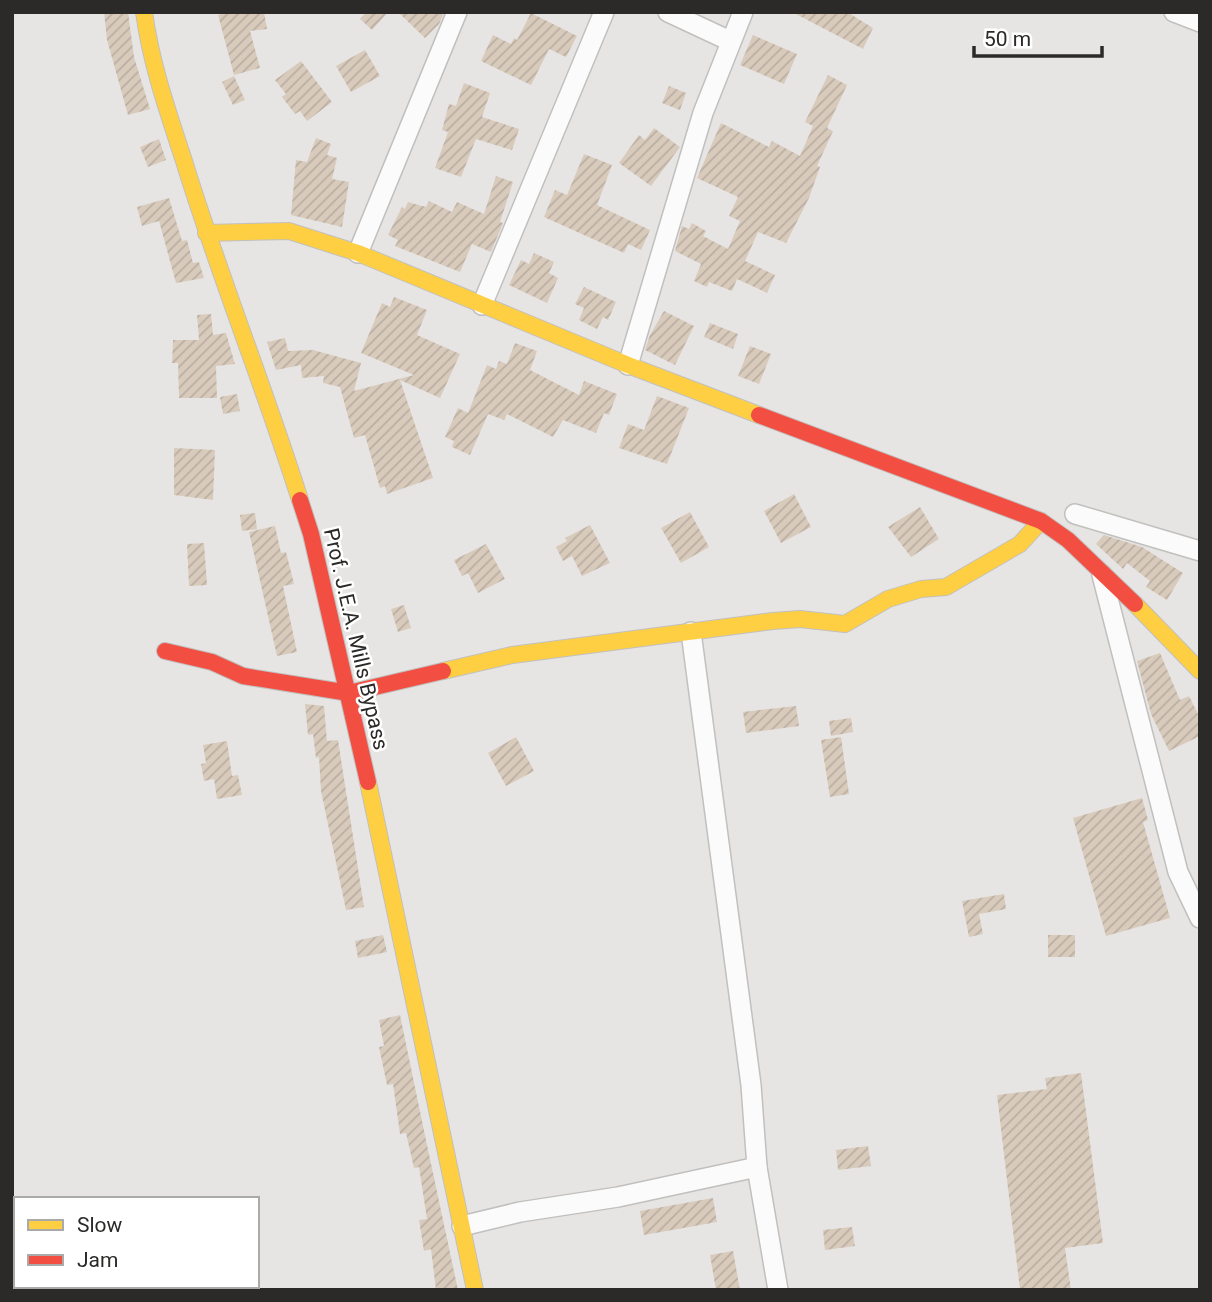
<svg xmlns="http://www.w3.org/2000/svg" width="1212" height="1302" viewBox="0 0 1212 1302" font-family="Roboto,sans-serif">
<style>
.building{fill:url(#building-hatch)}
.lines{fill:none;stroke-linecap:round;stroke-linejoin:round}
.street-casing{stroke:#c1c0bf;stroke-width:22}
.slow-casing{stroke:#c1c0bf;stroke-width:18}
.jam-casing{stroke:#c1c0bf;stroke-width:18}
.street{stroke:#fbfbfb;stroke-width:19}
.slow{stroke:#ffcf43;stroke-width:16}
.jam{stroke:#f24e42;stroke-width:16}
.labels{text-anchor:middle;stroke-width:5;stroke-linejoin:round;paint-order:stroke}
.street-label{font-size:21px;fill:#2b2a29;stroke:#fff}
</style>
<defs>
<pattern id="building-hatch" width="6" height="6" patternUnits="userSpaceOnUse" patternTransform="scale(1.75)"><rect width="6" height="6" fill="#d9cbbc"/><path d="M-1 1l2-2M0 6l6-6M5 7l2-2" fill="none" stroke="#baaea2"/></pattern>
</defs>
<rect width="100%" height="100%" fill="#e7e5e3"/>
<g class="building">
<polygon points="104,12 128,12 134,57 150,109 128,115 107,40"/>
<polygon points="229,12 264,12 267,29 250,31 260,68 234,75 218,15"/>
<polygon points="367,12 388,12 372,30 360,19"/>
<polygon points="398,12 444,12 439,24 425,38"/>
<polygon points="792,12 847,12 873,28 863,49"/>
<polygon points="531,13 577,36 566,57 549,49 531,85 481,61 493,35 511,44 514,38 517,40"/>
<polygon points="753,35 797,54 784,84 740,65"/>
<polygon points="365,50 380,76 351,92 336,66"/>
<polygon points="301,61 332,102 307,121 300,111 295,114 282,97 286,94 275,80"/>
<polygon points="828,75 847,85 827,128 833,131 817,166 820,167 809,198 786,243 758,232 745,261 775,275 767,293 737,279 732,291 709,282 707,287 694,281 701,264 675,251 682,226 689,229 692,223 706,231 703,236 728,249 740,221 729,216 738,197 697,178 721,123 769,147 772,141 800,156 813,126 805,122"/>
<polygon points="234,76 245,100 233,105 222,82"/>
<polygon points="464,83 490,93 482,117 519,129 512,150 476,139 461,177 435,168 448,132 442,130 449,104 456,106"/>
<polygon points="669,86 686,93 680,110 662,103"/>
<polygon points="654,128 680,147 651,186 619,163 639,135 645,140"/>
<polygon points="316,138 331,144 327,155 337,158 332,179 349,182 342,227 291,215 296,160 307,162"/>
<polygon points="159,139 166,160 148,167 140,147"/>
<polygon points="584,154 612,165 597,205 650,230 641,250 628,244 624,253 544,217 555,190 567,195"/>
<polygon points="496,176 513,182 500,222 503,223 491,252 472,244 460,272 395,246 398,240 388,235 402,207 405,209 408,202 426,207 429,201 452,212 457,202 484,214"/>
<polygon points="169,198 182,241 187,240 193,263 199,262 204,278 176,283 159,221 142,226 137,207"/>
<polygon points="534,253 554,262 549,273 558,278 547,303 509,285 521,260 529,264"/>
<polygon points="584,287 616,302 608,320 603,317 597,329 579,320 584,308 575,304"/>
<polygon points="394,297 427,310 417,335 460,354 440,398 400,380 433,478 387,494 385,486 380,488 365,435 354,438 340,387 323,383 324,376 302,378 301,365 276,370 267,342 285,338 288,351 313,350 361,363 354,391 414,375 361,353 382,303 390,307"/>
<polygon points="664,311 694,326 675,365 645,350 650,335"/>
<polygon points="211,314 213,335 226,333 235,364 216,366 217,398 179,398 178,363 172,363 173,340 199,340 197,315"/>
<polygon points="710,323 738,334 733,349 704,337"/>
<polygon points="515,343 537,351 530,370 579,395 584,381 617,394 609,415 604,413 596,433 563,420 553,437 507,414 504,420 488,414 470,455 452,447 454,441 445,437 458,408 468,413 487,365 496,369 499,361 507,364"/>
<polygon points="750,346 771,354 759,384 738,376"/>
<polygon points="237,394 240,411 223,414 220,397"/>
<polygon points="657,396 689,408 667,464 619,448 628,424 644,430"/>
<polygon points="174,448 215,450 213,500 174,495"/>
<polygon points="794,494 811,527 781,543 764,511"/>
<polygon points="920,507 939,539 911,557 888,527"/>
<polygon points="690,512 709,547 681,563 661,528"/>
<polygon points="255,513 257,529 242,531 240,515"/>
<polygon points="590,525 610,563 582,576 572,556 563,561 556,547 567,541 565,538"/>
<polygon points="275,526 281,553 286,552 294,584 283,586 297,652 277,656 249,532"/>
<polygon points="1104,535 1142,547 1183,573 1167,600 1146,587 1150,581 1127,563 1123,569 1096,544"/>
<polygon points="204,543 207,585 189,586 187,544"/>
<polygon points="486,544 505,579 478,593 468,573 462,576 454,560"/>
<polygon points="404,605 411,628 398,632 391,609"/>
<polygon points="1160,653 1180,700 1189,696 1200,718 1200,736 1169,751 1151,714 1137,661"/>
<polygon points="305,704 324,706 327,741 338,740 364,907 346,910 321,791 319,757 316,758 313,734 308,735"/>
<polygon points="796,706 799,726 746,733 743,712"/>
<polygon points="851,718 853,732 831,736 829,721"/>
<polygon points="516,737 534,771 506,786 488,753"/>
<polygon points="841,737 849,794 830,797 821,740"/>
<polygon points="227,741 232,776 238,775 242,795 217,799 214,779 204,781 201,764 206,763 203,745"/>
<polygon points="1142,798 1148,820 1143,822 1170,918 1106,936 1073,818"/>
<polygon points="1004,894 1006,909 979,914 983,934 969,937 962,901"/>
<polygon points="383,935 387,952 358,958 355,941"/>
<rect x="1048" y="935" width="27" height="22"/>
<polygon points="400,1015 427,1145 458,1290 436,1290 431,1249 424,1251 419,1220 427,1219 419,1167 414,1168 406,1133 400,1134 393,1084 387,1085 379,1047 384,1046 379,1020"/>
<polygon points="1081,1073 1103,1243 1065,1248 1071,1290 1020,1290 997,1095 1047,1089 1045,1078"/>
<polygon points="868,1146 871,1166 838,1170 836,1150"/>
<polygon points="713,1198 717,1222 644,1235 640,1211"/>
<polygon points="852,1227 855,1246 825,1250 823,1230"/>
<polygon points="733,1251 740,1290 716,1290 710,1255"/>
</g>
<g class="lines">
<defs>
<g id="street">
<polyline points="668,12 730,41"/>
<polyline points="1174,12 1200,22"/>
<polyline points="358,253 457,12"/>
<polyline points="482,305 604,12"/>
<polyline points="628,365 703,113 743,12"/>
<polyline points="1075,514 1200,551"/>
<polyline points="1102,575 1178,872 1200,918"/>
<polyline points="691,632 751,1085 757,1167 778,1290"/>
<polyline points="462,1226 520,1212 618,1197 757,1167"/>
</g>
<g id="slow">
<path d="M144,12C151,64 168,112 184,161C219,275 264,386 300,500"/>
<polyline points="206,233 289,231 358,253 628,365 759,415"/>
<polyline points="1135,604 1200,671"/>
<polyline points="443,671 512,655 773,621 800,619 845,624 888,599 921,589 946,587 1020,544 1041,521"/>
<polyline points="368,782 475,1290"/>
</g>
<g id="jam">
<polyline points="759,415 1041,521 1068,540 1135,604"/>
<polyline points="300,500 311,534 368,782"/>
<polyline points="165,651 212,662 243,676 349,693 443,671"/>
</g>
</defs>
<use href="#street" class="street-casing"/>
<use href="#slow" class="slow-casing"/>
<use href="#jam" class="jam-casing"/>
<use href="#street" class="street"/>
<use href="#slow" class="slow"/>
<use href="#jam" class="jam"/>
</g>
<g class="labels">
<g class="street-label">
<text transform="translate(356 639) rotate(77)" y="7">Prof. J.E.A. Mills Bypass</text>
</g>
</g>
<rect width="1212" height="1302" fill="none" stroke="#2b2a29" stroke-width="28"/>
<rect x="14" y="1197" width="245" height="91" fill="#ffffff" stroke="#aaaaa9" stroke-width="2"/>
<rect x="28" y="1220" width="35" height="10" fill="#ffcf43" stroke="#aaaaa9" stroke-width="2"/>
<text x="77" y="1232" font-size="21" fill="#2b2a29">Slow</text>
<rect x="28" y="1255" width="35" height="10" fill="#f24e42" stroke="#aaaaa9" stroke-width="2"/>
<text x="77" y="1267" font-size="21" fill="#2b2a29">Jam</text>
<path d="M974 46v10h128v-10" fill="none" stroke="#2b2a29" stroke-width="3.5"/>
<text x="984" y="46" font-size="21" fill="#2b2a29" stroke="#ffffff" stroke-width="5" paint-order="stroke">50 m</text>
</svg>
